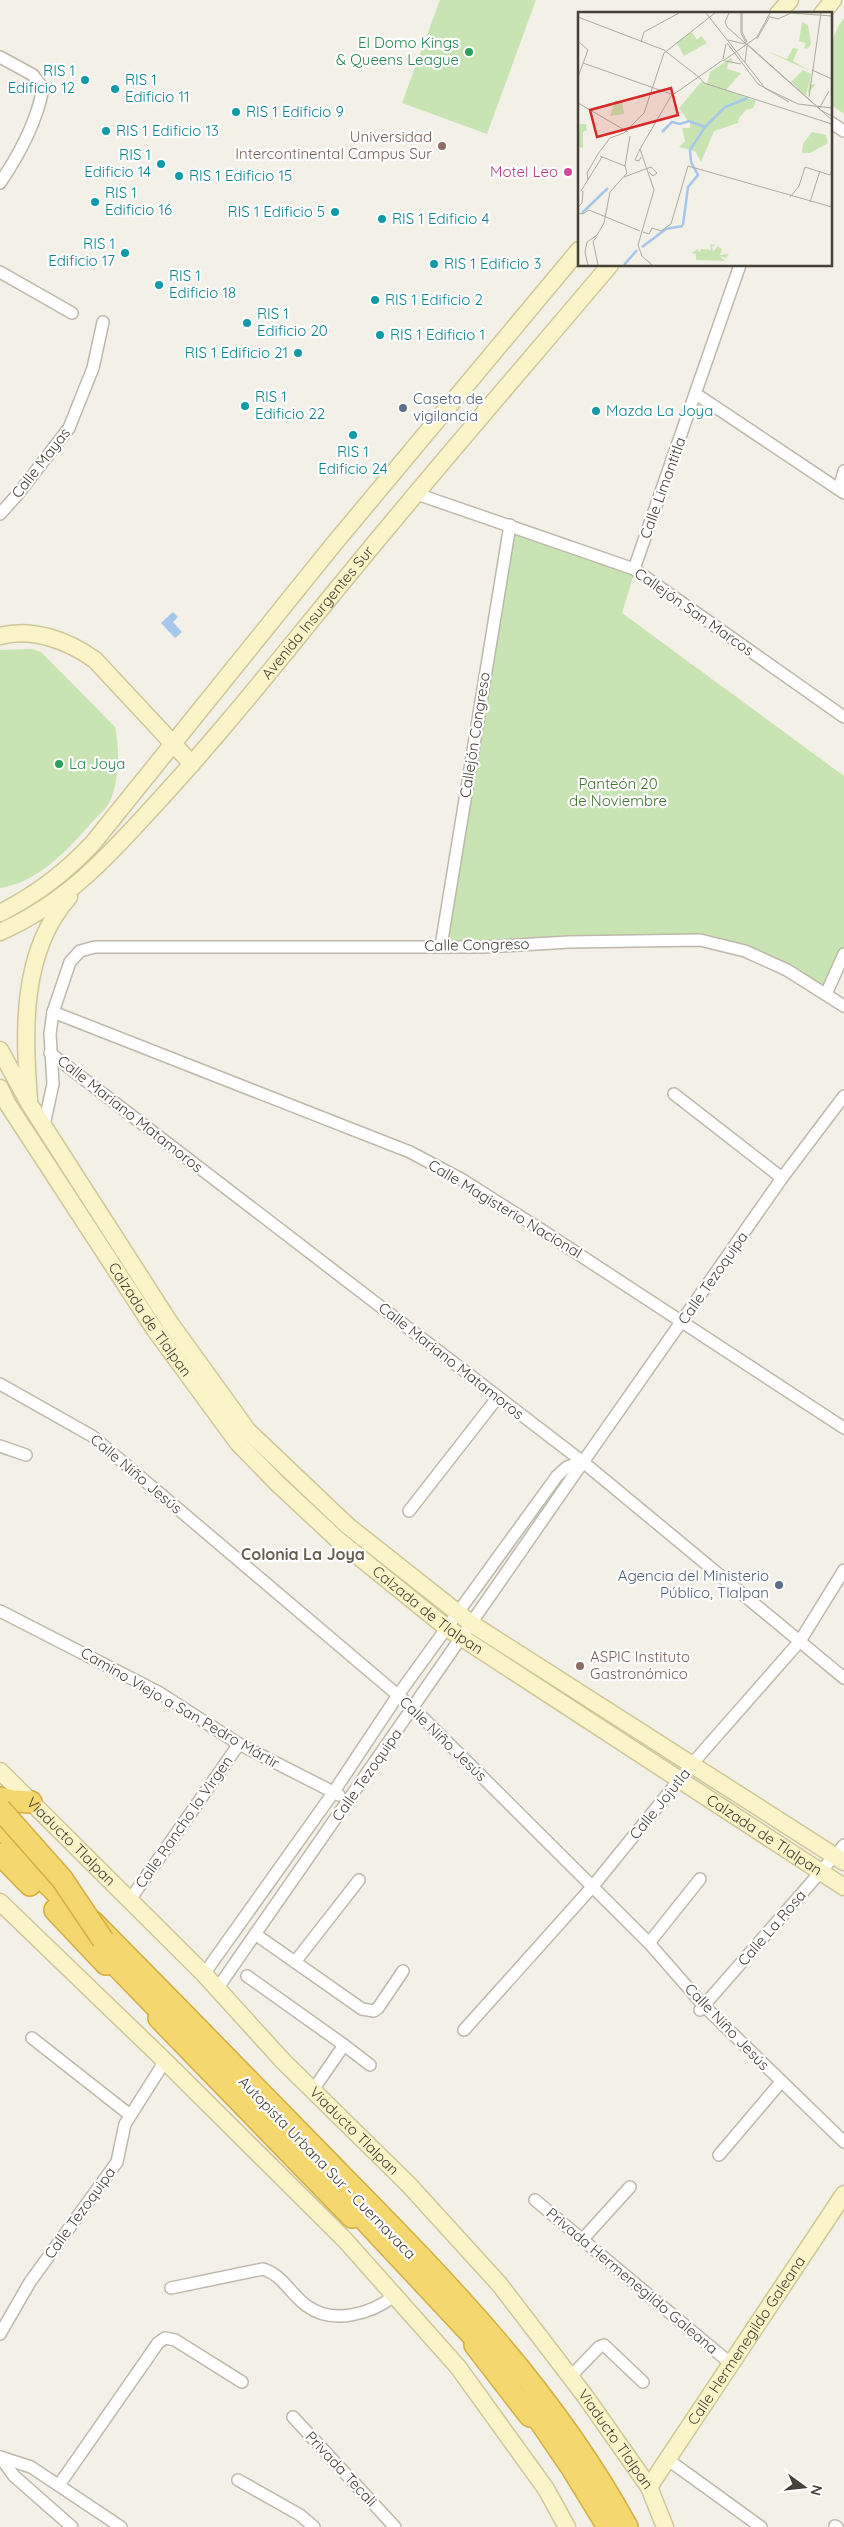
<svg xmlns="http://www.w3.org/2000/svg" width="844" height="2527" viewBox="0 0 844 2527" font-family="Quicksand,sans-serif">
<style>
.green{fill:#c8e4b2}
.water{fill:#a6c7eb}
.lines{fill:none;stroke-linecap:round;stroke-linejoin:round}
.street-casing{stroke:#bdb8aa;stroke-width:14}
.secondary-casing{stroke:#cfc799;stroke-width:19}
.highway-casing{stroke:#d3ae40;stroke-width:24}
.street{stroke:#fff;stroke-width:11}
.secondary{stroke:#fbf4c8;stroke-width:16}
.highway{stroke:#f4d76f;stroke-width:21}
.highway-bridge-casing{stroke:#d3ae40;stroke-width:24;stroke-linecap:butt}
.highway-bridge{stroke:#f4d76f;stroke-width:21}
.leisure-dot{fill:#2e9e5b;stroke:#fff;stroke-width:2}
.culture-dot{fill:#0f9aa8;stroke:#fff;stroke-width:2}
.education-dot{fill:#8d6e63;stroke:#fff;stroke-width:2}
.hotel-dot{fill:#d1479c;stroke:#fff;stroke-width:2}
.service-dot{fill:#5c6f8a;stroke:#fff;stroke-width:2}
.labels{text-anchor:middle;stroke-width:4.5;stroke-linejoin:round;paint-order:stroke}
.leisure-label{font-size:15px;fill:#27864d;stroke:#fff;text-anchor:end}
.culture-label{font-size:15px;fill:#0d838f;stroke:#fff;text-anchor:start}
.education-label{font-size:15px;fill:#785e54;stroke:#fff;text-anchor:end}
.hotel-label{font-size:15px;fill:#b23c85;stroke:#fff;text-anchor:end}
.service-label{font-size:15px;fill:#4e5e75;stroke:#fff;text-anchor:start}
.street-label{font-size:15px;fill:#454136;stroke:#fff}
.park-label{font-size:15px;fill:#3f722d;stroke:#fff}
.neighbourhood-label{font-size:16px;font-weight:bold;fill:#67604e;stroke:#fff}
.inset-river{fill:none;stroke:#a6c7eb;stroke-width:2.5}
.inset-road{fill:none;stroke:#adaaa0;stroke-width:1}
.view{fill:#d62828;fill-opacity:0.15;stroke:#d62828;stroke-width:2.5}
.inset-edge{fill:none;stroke:#454136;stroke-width:2.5}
</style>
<rect width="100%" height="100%" fill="#f2f0e7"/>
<g class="green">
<polygon points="440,0 536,0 487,134 402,103"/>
<path d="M844,18V114L830,104C830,76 825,41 844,18Z"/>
<polygon points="512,530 634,574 622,613 844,776 844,954 822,992 784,968 699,939 444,945"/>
<path d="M32,649L41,652L115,727C120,749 119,778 111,799C108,807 100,814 94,820C69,848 40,882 0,888V650Z"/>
</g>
<polygon class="water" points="173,612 178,617 173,622 182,632 175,638 161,623"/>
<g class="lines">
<defs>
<g id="street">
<path d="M0,57L33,75L43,88C37,121 19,155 0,183"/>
<polyline points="830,122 844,131"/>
<polyline points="0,272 72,313"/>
<polyline points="696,394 844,493"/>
<polyline points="839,489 844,471"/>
<polyline points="417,494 634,569 844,717"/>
<polyline points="0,514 18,494 69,428 93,368 103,322"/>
<polyline points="634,569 740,265"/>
<polyline points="441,946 510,525"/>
<polyline points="826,994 844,954"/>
<polyline points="53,1012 410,1152 461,1179 540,1229 844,1428"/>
<polyline points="50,1053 583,1462 844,1678"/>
<polyline points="674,1094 782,1178"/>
<polyline points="44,1125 53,1084 50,1034 53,1012 70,962 80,951 95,947 485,947 569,942 700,940 745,951 787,970 844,1006"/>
<polyline points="0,1384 92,1436 413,1708 649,1943 704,2006 844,2142"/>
<polyline points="0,1446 26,1455"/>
<polyline points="409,1511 498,1397"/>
<polyline points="0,1611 158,1692 239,1744 339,1795"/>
<polyline points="359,1880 295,1962 362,2009 374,2011 378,2008 403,1971"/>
<polyline points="129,1901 239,1744"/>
<polyline points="255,1934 295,1962"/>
<polyline points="649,1943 700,1879"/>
<polyline points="204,1974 333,1793 398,1695 557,1476 567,1467 583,1462"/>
<polyline points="247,1976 344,2045 313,2090"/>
<polyline points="217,1989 583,1462 782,1178 844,1096"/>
<polyline points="700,2010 844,1845"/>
<polyline points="464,2030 593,1886 692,1764 800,1641 844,1570"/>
<polyline points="32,2038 130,2115"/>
<polyline points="344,2045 370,2065"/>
<polyline points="719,2155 781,2082"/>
<polyline points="535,2200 730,2363"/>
<polyline points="582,2240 630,2187"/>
<path d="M171,2288L263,2269C283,2275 290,2294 307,2306C333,2325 371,2314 394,2296"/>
<polyline points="0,2334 30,2282 117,2162 125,2124 165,2061"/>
<polyline points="570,2377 599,2347 604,2345 643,2382"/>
<polyline points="293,2417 395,2527"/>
<polyline points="0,2457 31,2467 121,2527"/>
<polyline points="0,2457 14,2476 72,2527"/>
<polyline points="667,2459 761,2527"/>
<polyline points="238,2480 300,2515 314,2527"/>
<polyline points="59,2485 158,2343 165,2338 175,2340 242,2382"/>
<polyline points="835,2526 837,2527"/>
</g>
<g id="secondary">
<polyline points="778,14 790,0"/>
<polyline points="822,14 833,0"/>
<path d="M0,636C32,627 69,641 95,660L192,764"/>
<path d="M0,913C36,895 66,872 93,843L333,545L579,250"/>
<path id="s1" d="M0,932C70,901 113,851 163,796C229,724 289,647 351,572C436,468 524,367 610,265"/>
<polyline points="0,1050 30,1105 170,1323 248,1431 348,1526 472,1624 844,1862"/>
<path id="s2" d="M0,1088L7,1103L155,1330L238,1443L278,1484L337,1539L447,1628L844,1887"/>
<path d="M29,1100C24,1033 20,952 69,897"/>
<path id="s3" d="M0,1771L204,1974L283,2061L409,2185L500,2285L585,2396L649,2487L665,2527"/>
<polyline points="0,1902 165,2061 345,2240 458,2367 546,2489 567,2527"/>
<path id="s4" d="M649,2487L844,2194"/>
</g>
<g id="highway">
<polyline points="0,1798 13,1801 31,1802"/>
<polyline points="0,1827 38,1866"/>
<polyline points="0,1854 30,1885"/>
<polyline points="24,1860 82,1918"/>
<polyline points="55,1910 106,1964"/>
<path d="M93,1922C174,2004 254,2086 335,2169C445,2281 551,2388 627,2527"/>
<polyline points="100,1949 173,2024"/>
<polyline points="159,2018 352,2217"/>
<polyline points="347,2201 490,2354"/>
<polyline points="475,2345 530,2416"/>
<polyline points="527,2402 572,2468 608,2527"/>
</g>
</defs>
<use href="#street" class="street-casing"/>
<use href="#secondary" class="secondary-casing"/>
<use href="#highway" class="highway-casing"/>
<use href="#street" class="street"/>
<use href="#secondary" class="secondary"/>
<use href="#highway" class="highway"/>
<defs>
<polyline id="highway-bridge" points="0,1809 62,1879 103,1940"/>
</defs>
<use href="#highway-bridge" class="highway-bridge-casing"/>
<use href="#highway-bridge" class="highway-bridge"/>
</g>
<g class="leisure-dot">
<circle cx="469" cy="52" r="5"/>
<circle cx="59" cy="764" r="5"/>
</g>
<g class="culture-dot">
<circle cx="85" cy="80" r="5"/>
<circle cx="115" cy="89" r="5"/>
<circle cx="236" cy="112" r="5"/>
<circle cx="106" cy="131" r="5"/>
<circle cx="161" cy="164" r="5"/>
<circle cx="179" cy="176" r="5"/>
<circle cx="95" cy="202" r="5"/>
<circle cx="335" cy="212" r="5"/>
<circle cx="382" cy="219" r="5"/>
<circle cx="125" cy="253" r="5"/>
<circle cx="434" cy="264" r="5"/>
<circle cx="159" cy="285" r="5"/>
<circle cx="375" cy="300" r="5"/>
<circle cx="247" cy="323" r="5"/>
<circle cx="380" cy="335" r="5"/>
<circle cx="298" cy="353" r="5"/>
<circle cx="245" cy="406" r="5"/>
<circle cx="596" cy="411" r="5"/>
<circle cx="353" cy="435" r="5"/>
</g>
<g class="education-dot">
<circle cx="442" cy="146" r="5"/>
<circle cx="580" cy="1666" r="5"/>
</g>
<circle class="hotel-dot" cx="568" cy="172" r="5"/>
<g class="service-dot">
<circle cx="403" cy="408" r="5"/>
<circle cx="779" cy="1585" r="5"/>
</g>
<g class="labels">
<g class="leisure-label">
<text x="459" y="48">El Domo Kings<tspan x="459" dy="17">&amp; Queens League</tspan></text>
<text x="69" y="769" text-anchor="start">La Joya</text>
</g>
<g class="culture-label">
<text x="75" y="76" text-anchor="end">RIS 1<tspan x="75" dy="17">Edificio 12</tspan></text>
<text x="125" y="85">RIS 1<tspan x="125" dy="17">Edificio 11</tspan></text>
<text x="246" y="117">RIS 1 Edificio 9</text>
<text x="116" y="136">RIS 1 Edificio 13</text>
<text x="151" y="160" text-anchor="end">RIS 1<tspan x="151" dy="17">Edificio 14</tspan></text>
<text x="189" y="181">RIS 1 Edificio 15</text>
<text x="105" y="198">RIS 1<tspan x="105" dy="17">Edificio 16</tspan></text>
<text x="325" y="217" text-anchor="end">RIS 1 Edificio 5</text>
<text x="392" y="224">RIS 1 Edificio 4</text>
<text x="115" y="249" text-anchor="end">RIS 1<tspan x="115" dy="17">Edificio 17</tspan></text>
<text x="444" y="269">RIS 1 Edificio 3</text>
<text x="169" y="281">RIS 1<tspan x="169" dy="17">Edificio 18</tspan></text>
<text x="385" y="305">RIS 1 Edificio 2</text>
<text x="257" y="319">RIS 1<tspan x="257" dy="17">Edificio 20</tspan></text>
<text x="390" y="340">RIS 1 Edificio 1</text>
<text x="288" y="358" text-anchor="end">RIS 1 Edificio 21</text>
<text x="255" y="402">RIS 1<tspan x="255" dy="17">Edificio 22</tspan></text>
<text x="606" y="416">Mazda La Joya</text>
<text x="353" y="457" text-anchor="middle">RIS 1<tspan x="353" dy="17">Edificio 24</tspan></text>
</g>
<g class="education-label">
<text x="432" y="142">Universidad<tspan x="432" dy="17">Intercontinental Campus Sur</tspan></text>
<text x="590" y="1662" text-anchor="start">ASPIC Instituto<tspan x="590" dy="17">Gastronómico</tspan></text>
</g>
<g class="hotel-label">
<text x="558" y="177">Motel Leo</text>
</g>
<g class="service-label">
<text x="413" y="404">Caseta de<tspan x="413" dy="17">vigilancia</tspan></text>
<text x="769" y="1581" text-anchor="end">Agencia del Ministerio<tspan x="769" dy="17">Público, Tlalpan</tspan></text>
</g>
<g class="street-label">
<text transform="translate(41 463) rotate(-52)" y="5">Calle Mayas</text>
<text transform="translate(663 488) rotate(-70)" y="5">Calle Limantitla</text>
<text transform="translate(694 612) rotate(35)" y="5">Callejón San Marcos</text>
<text dy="5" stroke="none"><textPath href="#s1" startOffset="454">Avenida Insurgentes Sur</textPath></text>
<text transform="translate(475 735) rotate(-81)" y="5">Callejón Congreso</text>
<text transform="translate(477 945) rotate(-1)" y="5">Calle Congreso</text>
<text transform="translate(130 1114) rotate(38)" y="5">Calle Mariano Matamoros</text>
<text transform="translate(505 1209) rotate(31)" y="5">Calle Magisterio Nacional</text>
<text transform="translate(713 1278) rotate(-55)" y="5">Calle Tezoquipa</text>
<text dy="5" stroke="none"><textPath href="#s2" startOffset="276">Calzada de Tlalpan</textPath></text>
<text transform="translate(451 1361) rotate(38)" y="5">Calle Mariano Matamoros</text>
<text transform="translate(136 1474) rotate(40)" y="5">Calle Niño Jesús</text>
<text dy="5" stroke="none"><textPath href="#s2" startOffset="681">Calzada de Tlalpan</textPath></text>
<text transform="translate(180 1708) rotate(30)" y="5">Camino Viejo a San Pedro Mártir</text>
<text transform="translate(443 1739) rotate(44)" y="5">Calle Niño Jesús</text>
<text transform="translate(367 1775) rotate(-55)" y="5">Calle Tezoquipa</text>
<text transform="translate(660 1804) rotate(-51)" y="5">Calle Jojutla</text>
<text transform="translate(184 1822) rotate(-55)" y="5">Calle Rancho la Virgen</text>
<text dy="5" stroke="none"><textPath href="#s2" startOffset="1086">Calzada de Tlalpan</textPath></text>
<text dy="5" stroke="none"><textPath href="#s3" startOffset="100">Viaducto Tlalpan</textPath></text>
<text transform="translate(772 1928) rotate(-49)" y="5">Calle La Rosa</text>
<text transform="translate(727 2027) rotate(46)" y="5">Calle Niño Jesús</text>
<text dy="5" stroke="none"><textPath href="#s3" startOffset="505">Viaducto Tlalpan</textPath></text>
<text transform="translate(327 2168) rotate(46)" y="5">Autopista Urbana Sur - Cuernavaca</text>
<text transform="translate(80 2213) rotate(-54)" y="5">Calle Tezoquipa</text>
<text transform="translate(632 2281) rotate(40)" y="5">Privada Hermenegildo Galeana</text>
<text dy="5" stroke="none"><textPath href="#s4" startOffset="176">Calle Hermenegildo Galeana</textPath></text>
<text dy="5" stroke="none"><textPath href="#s3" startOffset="910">Viaducto Tlalpan</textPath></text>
<text transform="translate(341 2469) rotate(47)" y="5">Privada Tecali</text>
</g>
<g class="park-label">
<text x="618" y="789">Panteón 20<tspan x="618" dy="17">de Noviembre</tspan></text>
</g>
<g class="neighbourhood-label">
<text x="303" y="1560">Colonia La Joya</text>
</g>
</g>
<g transform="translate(578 12)">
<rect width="254" height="254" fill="#f2f0e7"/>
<path d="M224,10L230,13L231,18L233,32L229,37L226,36L228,31L221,29ZM114,20L119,28L123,24L129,31L106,44L99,31ZM215,36L220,37L215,49L232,59L188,39L209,47ZM153,46L155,49L150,51L149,57L163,61L148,78L178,89L175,96L168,98L161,106L160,111L136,119L123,150L117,139L101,135L107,129L104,116H112V112L101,96L123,70L129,72L132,60ZM225,58L233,62L232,73L238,72L231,80L234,83L230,81L232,66L228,84L213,70ZM38,88L44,90L46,102L32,104ZM2,112H8L9,118L5,120V136L0,135ZM234,120L248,123L250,131L232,141H224L225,132ZM132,232L138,233L134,235L135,240L140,234L144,237L142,243L151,242L148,246L142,244L147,249L118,248V242L114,241L119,237L122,240L123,237L133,238Z" fill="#c8e4b2"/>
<path class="inset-river" d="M84,120L94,110L102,112L111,109L127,115M4,201L30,176M105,213L110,175L120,163L113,150L112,138L127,115L147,95L170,86M64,235L88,217L105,214M46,253L59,238"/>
<path class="inset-road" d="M128,1L187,76L220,92L254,96M151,1L147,10L149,15L254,108M163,1V21L168,31L244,99L254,104M164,1V20L169,30M213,1L254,4M0,5L86,38L122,66M192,5L200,7L213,1M179,27L192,4M150,28L167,32M0,29L10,38L0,65M63,30L66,20L101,1M149,31L180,72L211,90M145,47L148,32M145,49L179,25L192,1M147,49L163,52M167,50L169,34M5,51L93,82M234,58L254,67M122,66L126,71L254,112M231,85L243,1M0,91L50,120M242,95L251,79M46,121L66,101L86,41L137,1M62,137L57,148L61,149L63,145M22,144L47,154M46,165L73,155L79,161L75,164L71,160M10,168L9,161L20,142L32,126L46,121M3,179L24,145M212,185L221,174L227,155L252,163L254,158M232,190L242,159M0,195L4,191L5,179M0,201L5,202L11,198L62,219M65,220L71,222L74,216L83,219L93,212L110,154L254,195M19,225L15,229L20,253M10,253L7,240L9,230L19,223L26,211L32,180L49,161L47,154L52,124M74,253L64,244L60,233L76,178L62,137L93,84L145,48"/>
<path class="view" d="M93,76L100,103L19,125L12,98Z"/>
<rect width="254" height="254" class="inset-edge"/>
</g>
<g transform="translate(804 2487) rotate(105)" stroke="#ffffff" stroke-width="4" paint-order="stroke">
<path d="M0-4L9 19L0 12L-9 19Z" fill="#454136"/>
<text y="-8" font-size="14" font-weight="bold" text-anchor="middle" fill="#454136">N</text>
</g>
</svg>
